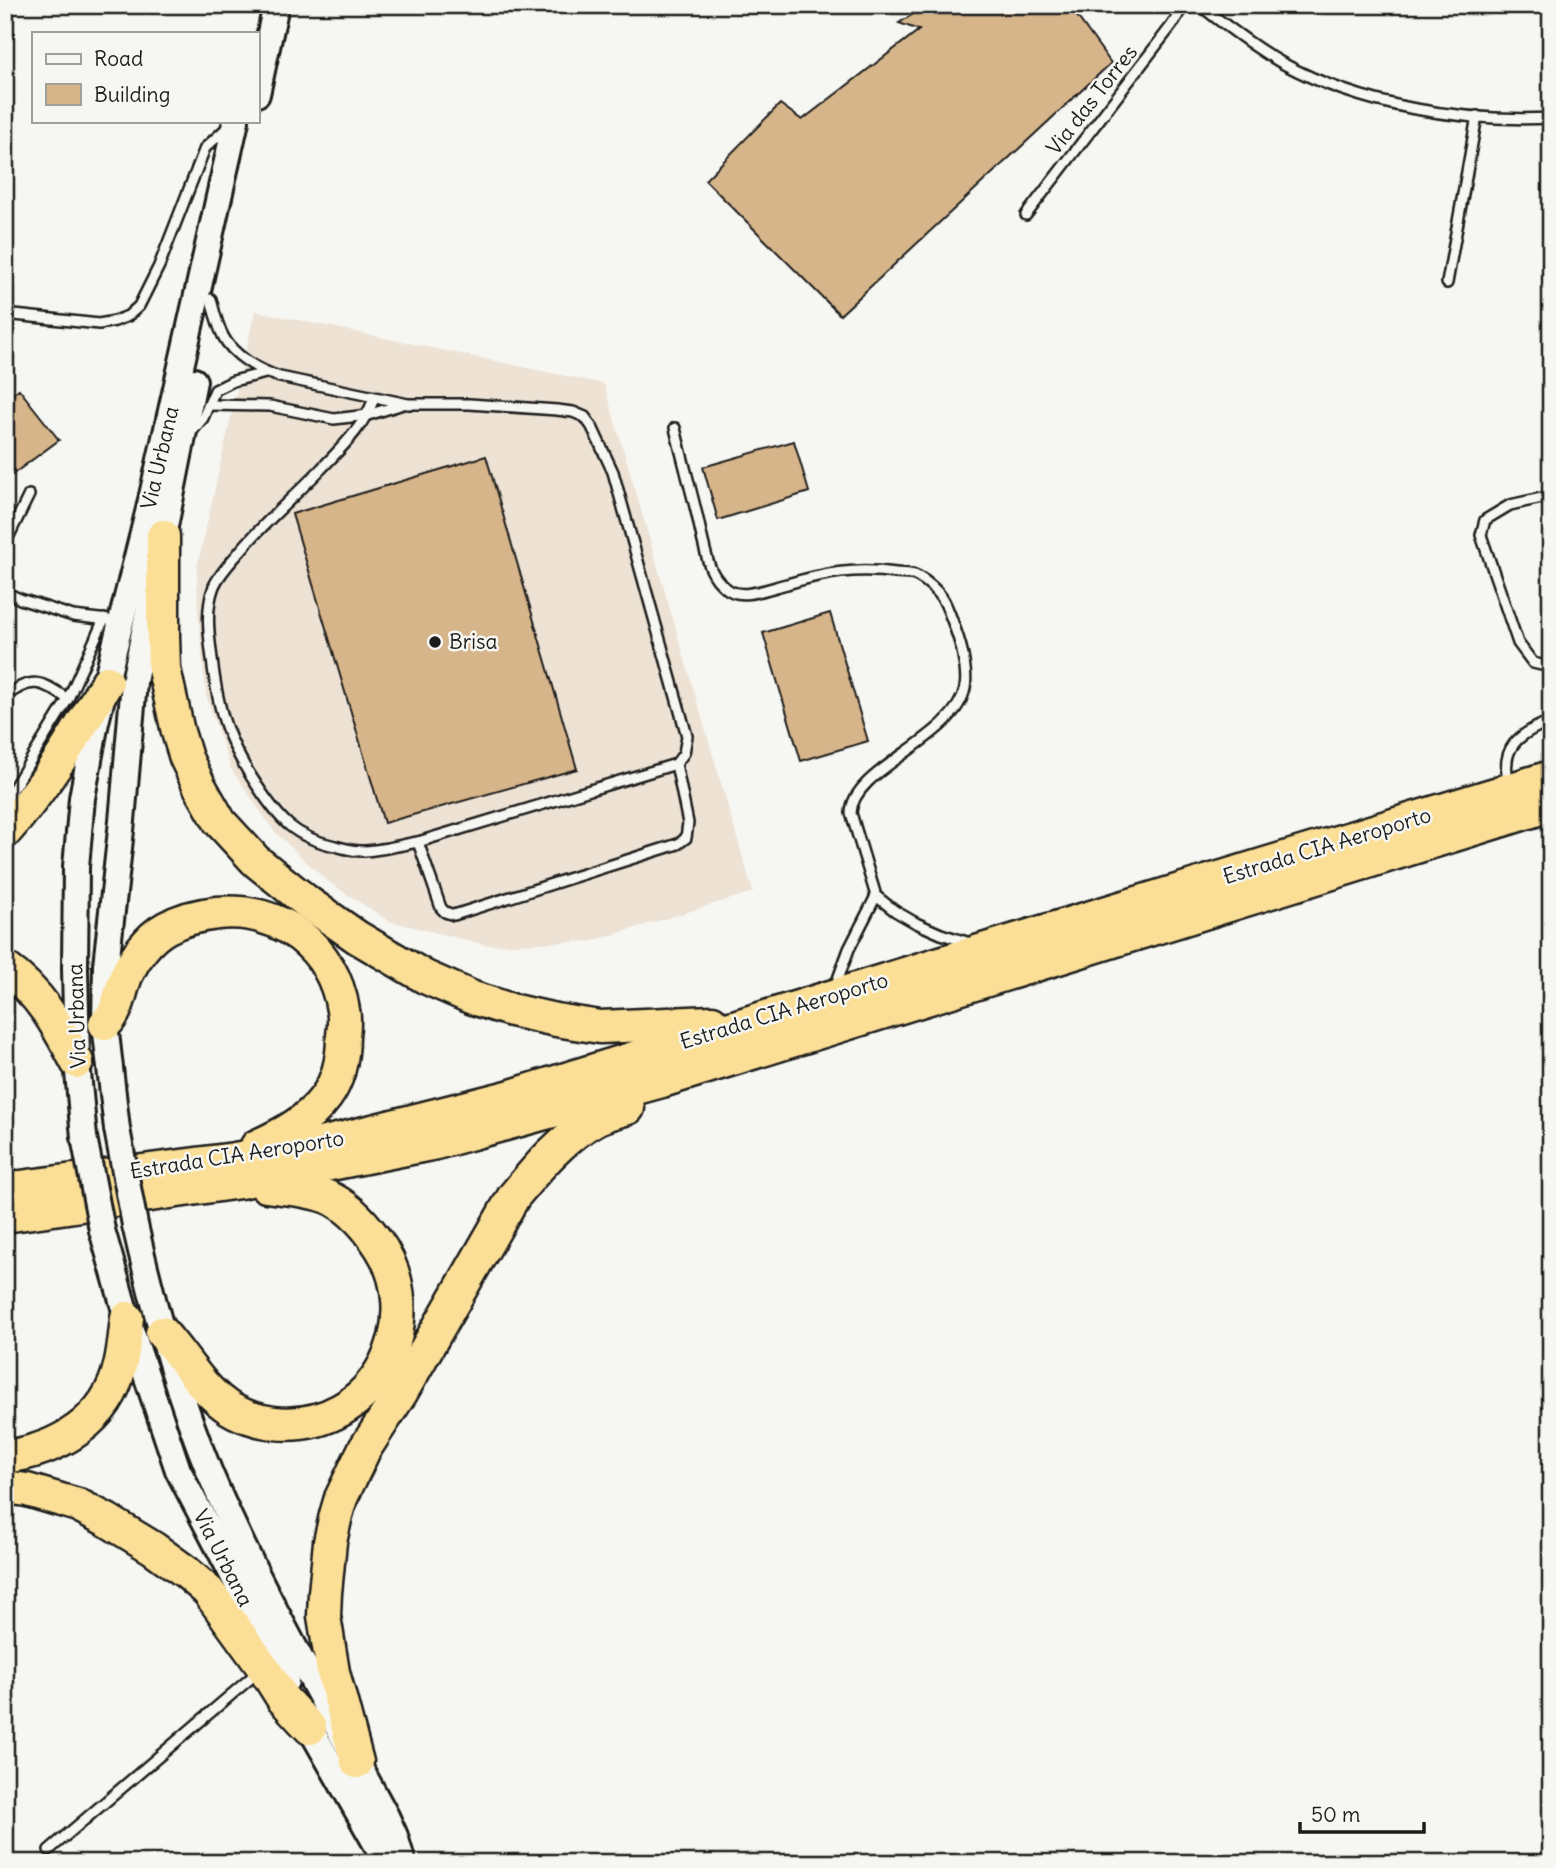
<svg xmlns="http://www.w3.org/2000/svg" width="1556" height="1868" viewBox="0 0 1556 1868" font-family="Delius,sans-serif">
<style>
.built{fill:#ede2d3}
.building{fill:#d7b58a;stroke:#1c1c1c;stroke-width:2}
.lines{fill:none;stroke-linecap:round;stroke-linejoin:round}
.lane-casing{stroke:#1c1c1c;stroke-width:14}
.secondary-casing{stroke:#1c1c1c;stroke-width:30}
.highway-casing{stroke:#1c1c1c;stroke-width:37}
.lane{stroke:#f6f6f2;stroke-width:9}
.secondary{stroke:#f6f6f2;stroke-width:24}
.highway{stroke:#fbdf96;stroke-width:32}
.secondary-bridge-casing{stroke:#1c1c1c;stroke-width:30;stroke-linecap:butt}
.secondary-bridge{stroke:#f6f6f2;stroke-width:24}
.poi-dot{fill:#1c1c1c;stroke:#f6f6f2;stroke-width:2.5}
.labels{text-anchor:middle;stroke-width:5;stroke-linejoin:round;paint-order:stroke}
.street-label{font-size:21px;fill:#1c1c1c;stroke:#f6f6f2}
.poi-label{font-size:21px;fill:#1c1c1c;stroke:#f6f6f2;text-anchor:start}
</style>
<rect width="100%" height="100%" fill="#f6f6f2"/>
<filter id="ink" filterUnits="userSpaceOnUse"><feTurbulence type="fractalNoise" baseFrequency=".0143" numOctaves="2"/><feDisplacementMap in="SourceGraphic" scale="14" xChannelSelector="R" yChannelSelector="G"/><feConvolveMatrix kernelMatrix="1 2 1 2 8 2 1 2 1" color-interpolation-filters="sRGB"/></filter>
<g filter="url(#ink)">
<polygon class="built" points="255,311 604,384 753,892 592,941 486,945 389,921 327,881 274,831 230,767 206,695 198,610 197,568"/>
<g class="building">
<polygon points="928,5 1069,5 1111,63 840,315 705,180 780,104 802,120 919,30 899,23"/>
<polygon points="19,389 59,440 5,480 5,400"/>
<polygon points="794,441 809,492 718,520 703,467"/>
<polygon points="486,456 577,769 384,823 292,514"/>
<polygon points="830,613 868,741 801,761 763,633"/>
</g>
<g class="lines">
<defs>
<g id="lane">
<path d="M1199,5C1226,25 1253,47 1282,63C1363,107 1460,122 1551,118"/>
<polyline points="1026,215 1172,25 1184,5"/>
<polyline points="1447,283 1477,116"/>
<path d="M211,299C214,311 217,324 223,336C233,356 260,371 280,377L408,404H469L557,410L573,412L585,417L592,427L613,472L687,736L684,753L676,764L688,823L686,838L678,844L454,915L445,912L441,908L418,842C400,845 379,851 361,851C352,851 343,848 335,846C294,837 280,820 258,787C228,743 218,712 212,659C209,635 205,610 214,586C219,575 228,565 236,556C261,525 293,498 321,469C342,447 364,427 374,398"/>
<polyline points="5,314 99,324 115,321 128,316 139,306 159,266 205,148 228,127"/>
<polyline points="208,405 270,406 334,419 368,415 403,404"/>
<path d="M675,428C682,457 690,486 697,515C701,532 704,550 710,567C713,574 719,583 726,588C741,601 769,588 787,584C825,573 856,567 896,573C902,574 911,573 917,576C927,581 939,592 944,601C950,613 961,643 963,656C965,666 967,678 965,688C955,740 852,768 851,813L876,896L895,911L916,923L941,934L970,943"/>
<polyline points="193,430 203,418 215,390 233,381 266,373"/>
<polyline points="1551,496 1510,505 1485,520 1481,535 1518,643 1533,663 1546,666 1551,665"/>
<polyline points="5,544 29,495"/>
<polyline points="5,592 20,599 73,616 108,620"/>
<path d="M5,697C32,675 42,682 68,699L104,619"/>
<path d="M1509,784C1499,748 1519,733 1551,721"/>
<polyline points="5,802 68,699"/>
<polyline points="418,842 676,764"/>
<polyline points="835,987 849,949 876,896"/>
<polyline points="49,1850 259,1671"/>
</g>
<g id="secondary">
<polyline points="257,94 276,5"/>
<polyline points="117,1129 105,1024 106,965 122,821 134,682 194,381"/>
<polyline points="84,1137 77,1062 75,968 76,867 82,798 96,722 149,509 236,121"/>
<path d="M135,1225C156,1318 182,1412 221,1499C270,1608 330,1712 386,1816L395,1836L403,1863"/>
<polyline points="102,1230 127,1318 178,1470 227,1564 286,1681"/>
<polyline points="302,1714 387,1863"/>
</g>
<g id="highway">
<polyline points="163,536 163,635 164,669 178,732 186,758 200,787 220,822 256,861 307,902 357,937 425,977 473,998 511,1010 556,1020 600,1027 712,1022"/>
<path d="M5,832C46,786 76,735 107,682"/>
<path d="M5,968C40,992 58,1026 77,1062"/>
<path d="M105,1024C119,1011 119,994 126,976C134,958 148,938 166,928C182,919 199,915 217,913C280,907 333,947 343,1010C345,1018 344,1028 343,1036C343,1058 339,1079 326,1097C308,1121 284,1134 257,1146"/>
<polyline points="5,1189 234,1159 317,1145 508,1097 924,968 1551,777"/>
<polyline points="5,1216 240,1182 436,1143 662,1081 1551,805"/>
<path d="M162,1333C183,1356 199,1386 225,1405C238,1415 258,1421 274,1423C375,1434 434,1318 375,1239C363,1222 348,1206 328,1197C308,1189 287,1189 266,1186"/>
<path d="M5,1457C58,1450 108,1421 120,1366C124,1350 125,1334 127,1318"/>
<polyline points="5,1487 27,1490 78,1505 107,1520 153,1548 186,1572 208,1591 263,1667 283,1699 310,1728"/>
<path d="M357,1762L333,1672L324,1616L325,1593L330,1542L336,1515L341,1498L364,1450L401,1393L514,1196C538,1167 563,1137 596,1119C606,1114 618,1111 628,1108"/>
</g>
</defs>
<use href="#lane" class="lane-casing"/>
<use href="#secondary" class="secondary-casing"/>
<use href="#highway" class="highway-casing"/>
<use href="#lane" class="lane"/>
<use href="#secondary" class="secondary"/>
<use href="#highway" class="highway"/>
<defs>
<g id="secondary-bridge">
<polyline points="117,1129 135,1225"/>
<polyline points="84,1137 102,1230"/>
</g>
</defs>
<use href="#secondary-bridge" class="secondary-bridge-casing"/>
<use href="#secondary-bridge" class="secondary-bridge"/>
</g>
</g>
<circle class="poi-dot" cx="435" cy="642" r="7"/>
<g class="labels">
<g class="street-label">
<text transform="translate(1092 100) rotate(-52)" y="7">Via das Torres</text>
<text transform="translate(160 458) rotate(-77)" y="7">Via Urbana</text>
<text transform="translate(1327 846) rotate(-17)" y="7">Estrada CIA Aeroporto</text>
<text transform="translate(784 1011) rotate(-17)" y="7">Estrada CIA Aeroporto</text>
<text transform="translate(77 1016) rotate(-92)" y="7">Via Urbana</text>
<text transform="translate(237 1155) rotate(-9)" y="7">Estrada CIA Aeroporto</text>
<text transform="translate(223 1558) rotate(63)" y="7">Via Urbana</text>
</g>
<g class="poi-label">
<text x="449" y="649">Brisa</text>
</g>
</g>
<rect width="1556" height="1868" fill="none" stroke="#f6f6f2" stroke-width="28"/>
<rect x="14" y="14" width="1528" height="1840" fill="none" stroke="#1c1c1c" stroke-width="2.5" filter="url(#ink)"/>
<rect x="32" y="32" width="228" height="91" fill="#f6f6f2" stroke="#9f9f9c" stroke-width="2"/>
<rect x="46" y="54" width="35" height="10" fill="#f6f6f2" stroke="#9f9f9c" stroke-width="2"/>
<text x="94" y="66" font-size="21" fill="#1c1c1c">Road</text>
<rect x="46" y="84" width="35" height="21" fill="#d7b58a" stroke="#9f9f9c" stroke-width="2"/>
<text x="94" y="102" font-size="21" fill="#1c1c1c">Building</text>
<path d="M1300 1822v10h124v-10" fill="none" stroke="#1c1c1c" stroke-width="3.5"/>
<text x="1311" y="1822" font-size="21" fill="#1c1c1c" stroke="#f6f6f2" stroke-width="5" paint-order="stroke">50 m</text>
</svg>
